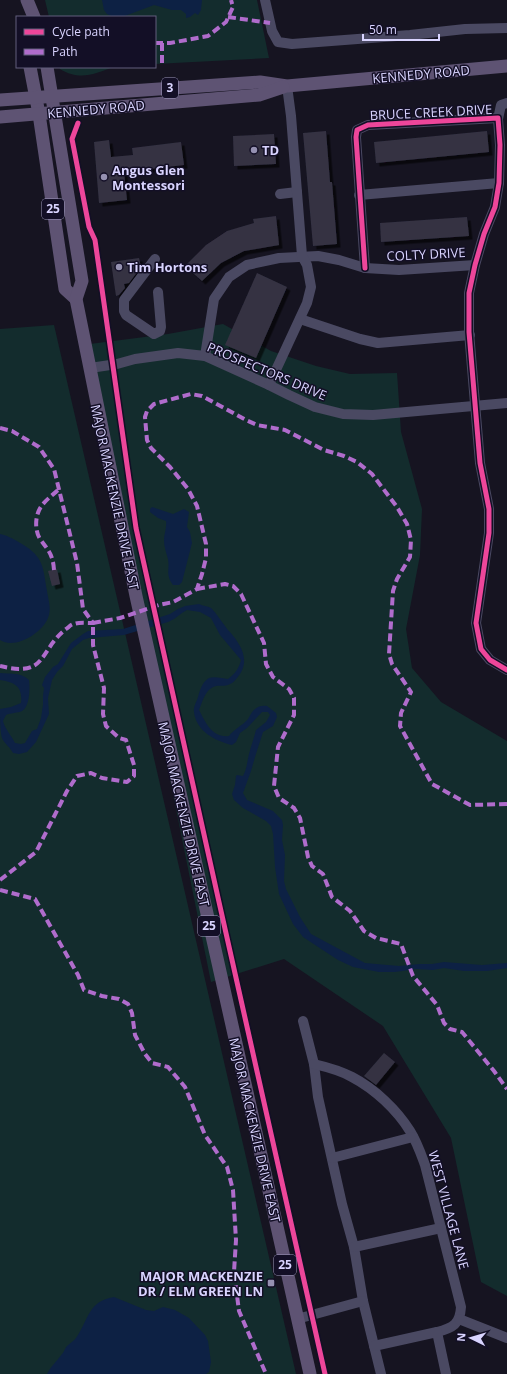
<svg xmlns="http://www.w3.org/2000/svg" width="507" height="1374" viewBox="0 0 507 1374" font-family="'Open Sans',sans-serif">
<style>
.green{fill:#132c2d}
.water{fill:#0d2144}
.building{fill:#343243;filter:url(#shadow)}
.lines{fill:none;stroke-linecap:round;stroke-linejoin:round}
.minor{stroke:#4a4962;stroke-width:10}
.major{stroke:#5e5373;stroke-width:13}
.quiet{stroke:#b06ccc;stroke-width:4;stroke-dasharray:8 4;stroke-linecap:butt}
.cycleway-casing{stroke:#130f26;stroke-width:8}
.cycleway{stroke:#ed469a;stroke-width:5}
.poi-dot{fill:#9591b1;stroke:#130f26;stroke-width:1.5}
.labels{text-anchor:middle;stroke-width:3;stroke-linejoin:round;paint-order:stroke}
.shield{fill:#130f26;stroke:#9e99be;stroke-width:1}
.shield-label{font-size:12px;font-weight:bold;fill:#d9d4ff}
.street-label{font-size:13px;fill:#d9d4ff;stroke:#130f26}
.poi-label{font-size:13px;font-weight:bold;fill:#d9d4ff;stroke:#130f26;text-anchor:start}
</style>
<defs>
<filter id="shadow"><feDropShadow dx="3.5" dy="3.5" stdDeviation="0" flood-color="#0009"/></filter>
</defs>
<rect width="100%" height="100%" fill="#161421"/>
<g class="green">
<polygon points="45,0 257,0 269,58 155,64 155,17 49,17"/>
<path d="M59,67H114C94,74 80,81 60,69Z"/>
<polygon points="223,324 271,351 316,366 350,374 397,373 401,432 422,509 420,555 406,629 412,668 441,702 507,741 507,1296 481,1282 451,1138 383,1026 284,959 211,982 82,345 168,334"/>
<polygon points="54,325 296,1374 0,1374 0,329"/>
</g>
<g class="water">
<polygon points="102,0 202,0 201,10 198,15 195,13 190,17 186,18 186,14 181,10 172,10 154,5 122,17 114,17 107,14 104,10"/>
<path d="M152,507L173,514L184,509L189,512L187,527L190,532L192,543L182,582L179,585H173C165,574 170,570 168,559C166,552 164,547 164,540C164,533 167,528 166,521L158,518L150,512V509Z"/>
<path d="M0,534C9,536 15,540 22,544C44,557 43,568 47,591C48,599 52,609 48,618C42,633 15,650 0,640Z"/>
<path d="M199,604C203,606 207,606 211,608C215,611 225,627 230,632C242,646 251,662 237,678C235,680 233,683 230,684C223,688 217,683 210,689C204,694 202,703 199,710C206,723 212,738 229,736C234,729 242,726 248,719C250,716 252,711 255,709C258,706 263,705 267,706L276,713L277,717L273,726L263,732L255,757L251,771L243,793L247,800L273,811L282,820L283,825L282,840L285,855L284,881L286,889L300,917L311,934L365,963L399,966L420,964H432L444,962L482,965L507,963V968L487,971H464L444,968L433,970L416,969L395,972H379L353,967L338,960L303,937L293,924L279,894L275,867L273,834L271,826L266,821L243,808L234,800L232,794L235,785L236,776L237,775L243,776C247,769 247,762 249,754C251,746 254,738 256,730L266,722L270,715L268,712H262L247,728L240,733L236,742L232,745C215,741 196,731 194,712C193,707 197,701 198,697C200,690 202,682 209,678C214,676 222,678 228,679C235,674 239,668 241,660L220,635L211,618L200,612L187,610L182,613L174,619L168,622L124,635L89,638L83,640L72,649L63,666L57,672L52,680L48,698L49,714L36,742L27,752L19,754L13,753C10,747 6,745 3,740C0,735 0,716 0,709L11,707L21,703C23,687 15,682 0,680V673C10,674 21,672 29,680C30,688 30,706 22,711C18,713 10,713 6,715L3,721C5,729 11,735 15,743L21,744L25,743L32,731L37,729L41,718L43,705V696L44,688L42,685L45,677L53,667L58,664L71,643L83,634L88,631L123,629L170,614L178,609L185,606Z"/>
<path d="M114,1297L146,1310L154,1311L163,1307L175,1310L189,1318L205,1335L208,1341L211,1362L209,1372L206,1374H47C51,1366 57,1361 62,1354C64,1352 65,1348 67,1346C70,1343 74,1341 76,1338C89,1319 88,1301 114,1297Z"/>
</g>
<g class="building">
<polygon points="326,131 330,182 332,182 337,244 313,246 303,133"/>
<polygon points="487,131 489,152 376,163 374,142"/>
<polygon points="274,134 276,164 234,166 233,136"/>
<polygon points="109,140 111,157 133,155 132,148 181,142 184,165 124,172 127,200 99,203 94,142"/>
<polygon points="276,216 279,245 244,251 221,263 202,281 185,266 206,245 227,231 254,223 253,219"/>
<polygon points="467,217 469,236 381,242 380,223"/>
<polygon points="139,258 141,267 129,283 124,284 125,288 119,295 116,296 111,262"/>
<polygon points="257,273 287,287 256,358 225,345"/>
<polygon points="57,569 60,584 52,586 48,571"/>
<polygon points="384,1053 395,1062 376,1085 364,1076"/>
</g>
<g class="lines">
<g class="minor">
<polyline points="265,0 272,31 278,42 292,44 410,35 465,29 507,28"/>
<polyline points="507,103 501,105 498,119 500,145 499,183 495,207 484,234 475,265 469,293 469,332 480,463 489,509 489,533 476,623 481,649 490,660 507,670"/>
<polyline points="280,194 297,192"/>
<polyline points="359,195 499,183"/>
<polyline points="155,259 124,300 124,311 126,315 154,334 160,331 161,327 158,292"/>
<polyline points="365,268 356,137 357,130 368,125 498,118"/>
<polyline points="300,319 360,339 378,343 470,335"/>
<polyline points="205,356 214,299 229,277 247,265 279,258 318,256 339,260 365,268 399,270 475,265"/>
<polyline points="90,368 117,364 135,359 178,353 205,356 269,385 289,395 315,407 343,414 373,415 507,403"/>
<polyline points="269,385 307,303 311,287 307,265 302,256 291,116 287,86"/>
<polyline points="303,1021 314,1064 318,1097 342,1204 354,1247 363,1301 381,1374"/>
<path d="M314,1064C327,1067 341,1071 352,1077C375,1089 397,1110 410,1131C417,1142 421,1154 425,1165L461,1307C460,1324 453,1328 437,1332"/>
<polyline points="332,1158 413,1137"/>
<polyline points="354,1247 441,1228"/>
<polyline points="297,1319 363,1301"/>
<polyline points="459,1319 507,1338"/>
<polyline points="374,1346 437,1332 446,1374"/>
</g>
<g class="major">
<polyline points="27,0 34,17"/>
<polyline points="30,67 39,114 65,289 76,299"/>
<polyline points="47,67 82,281 76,299 136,596 310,1374"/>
<polyline points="0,100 260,82 287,86 507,66"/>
<polyline points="0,117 259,95 283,87"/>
</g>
<g class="quiet">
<polyline points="228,17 270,23"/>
<polyline points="155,43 170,43 208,36 226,22 233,7 231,0"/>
<polyline points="162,43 162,63"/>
<path d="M0,428L12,431L39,447L54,469L77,563L83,609L93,623C87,623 79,622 74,624C71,624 68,628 66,629C38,651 48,678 0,666"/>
<path d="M54,570C53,555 49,551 40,539C34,529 35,513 43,504C48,498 54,494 59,489"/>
<polyline points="197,589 225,584 233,586 241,594 264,643 266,664 273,677 289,689 294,698 294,715 278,747 274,786 279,798 294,808 300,818 308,857 312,866 323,874 332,897 350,911 364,931 376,938 401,944 413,976 437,1005 444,1023 450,1029 462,1032 494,1071 507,1089"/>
<polyline points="0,880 36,852 67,791 77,776 91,773 102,778 127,782 134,776 134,765 126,740 119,738 106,726 103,714 104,688 93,645 93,623 120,618 159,605 173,602 197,589 202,574 206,558 206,544 197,506 188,489 170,467 151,448 147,440 145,417 147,411 154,404 191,394 202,396 246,420 257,425 285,430 324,450 344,456 357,462 372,474 397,507 407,524 411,540 410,557 397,579 393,591 389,654 392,664 411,692 401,713 400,726 432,784 470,805 507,804"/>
<polyline points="0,890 35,899 78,975 84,990 102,996 119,999 128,1004 132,1013 135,1035 145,1054 152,1063 168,1067 185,1087 205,1135 227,1167 233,1190 236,1240 234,1272 239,1311 266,1374"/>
</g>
<defs>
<g id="cycleway">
<polyline points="78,123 72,139 89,227 95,240 136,528 219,902 325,1374"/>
<polyline points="365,268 356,137 357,130 368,125 498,118 500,145 499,183 495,207 484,234 475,265 469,293 469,332 480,463 489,509 489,533 476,623 481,649 490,660 507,670"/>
</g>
</defs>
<use href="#cycleway" class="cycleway-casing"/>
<use href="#cycleway" class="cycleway"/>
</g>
<g class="poi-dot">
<circle cx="254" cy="150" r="4"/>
<circle cx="104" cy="177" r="4"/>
<circle cx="119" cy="267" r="4"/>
<rect x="267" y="1279" width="8" height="8" rx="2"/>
</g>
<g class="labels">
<g class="shield">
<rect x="162" y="78" width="16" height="20" rx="3"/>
<rect x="42" y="199" width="22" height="20" rx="3"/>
<rect x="198" y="916" width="22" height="20" rx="3"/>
<rect x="274" y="1255" width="22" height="20" rx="3"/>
</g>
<g class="shield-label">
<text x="170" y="92">3</text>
<text x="53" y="213">25</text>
<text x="209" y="930">25</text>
<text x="285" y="1269">25</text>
</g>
<g class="street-label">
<text transform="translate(421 74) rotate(-5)" y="5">KENNEDY ROAD</text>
<text transform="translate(96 109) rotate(-5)" y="5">KENNEDY ROAD</text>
<text transform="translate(431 112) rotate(-3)" y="5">BRUCE CREEK DRIVE</text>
<text transform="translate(426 254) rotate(-3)" y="5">COLTY DRIVE</text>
<text transform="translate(267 371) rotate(23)" y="5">PROSPECTORS DRIVE</text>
<text transform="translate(115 497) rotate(78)" y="5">MAJOR MACKENZIE DRIVE EAST</text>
<text transform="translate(184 814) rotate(77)" y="5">MAJOR MACKENZIE DRIVE EAST</text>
<text transform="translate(255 1130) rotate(77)" y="5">MAJOR MACKENZIE DRIVE EAST</text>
<text transform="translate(449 1210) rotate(75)" y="5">WEST VILLAGE LANE</text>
</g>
<g class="poi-label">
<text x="262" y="155">TD</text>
<text x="112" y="175">Angus Glen<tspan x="112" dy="15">Montessori</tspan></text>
<text x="127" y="272">Tim Hortons</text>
<text x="263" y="1281" text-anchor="end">MAJOR MACKENZIE<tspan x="263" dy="15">DR / ELM GREEN LN</tspan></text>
</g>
</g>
<rect x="16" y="16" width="140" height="52" fill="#130f26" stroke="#625e7d"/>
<rect x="24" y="29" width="20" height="6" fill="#ed469a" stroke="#625e7d"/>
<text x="52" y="36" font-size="12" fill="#d9d4ff">Cycle path</text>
<rect x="24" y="49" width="20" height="6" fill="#b06ccc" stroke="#625e7d"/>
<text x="52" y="56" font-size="12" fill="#d9d4ff">Path</text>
<g transform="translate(471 1338) rotate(275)" stroke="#130f26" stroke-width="3" paint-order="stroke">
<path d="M0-3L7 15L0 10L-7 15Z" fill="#d9d4ff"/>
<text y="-6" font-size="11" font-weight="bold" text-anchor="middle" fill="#d9d4ff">N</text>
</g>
<path d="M363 34v6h76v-6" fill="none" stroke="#d9d4ff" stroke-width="2"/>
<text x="369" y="34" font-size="12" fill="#d9d4ff" stroke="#130f26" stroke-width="3" paint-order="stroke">50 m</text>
</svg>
